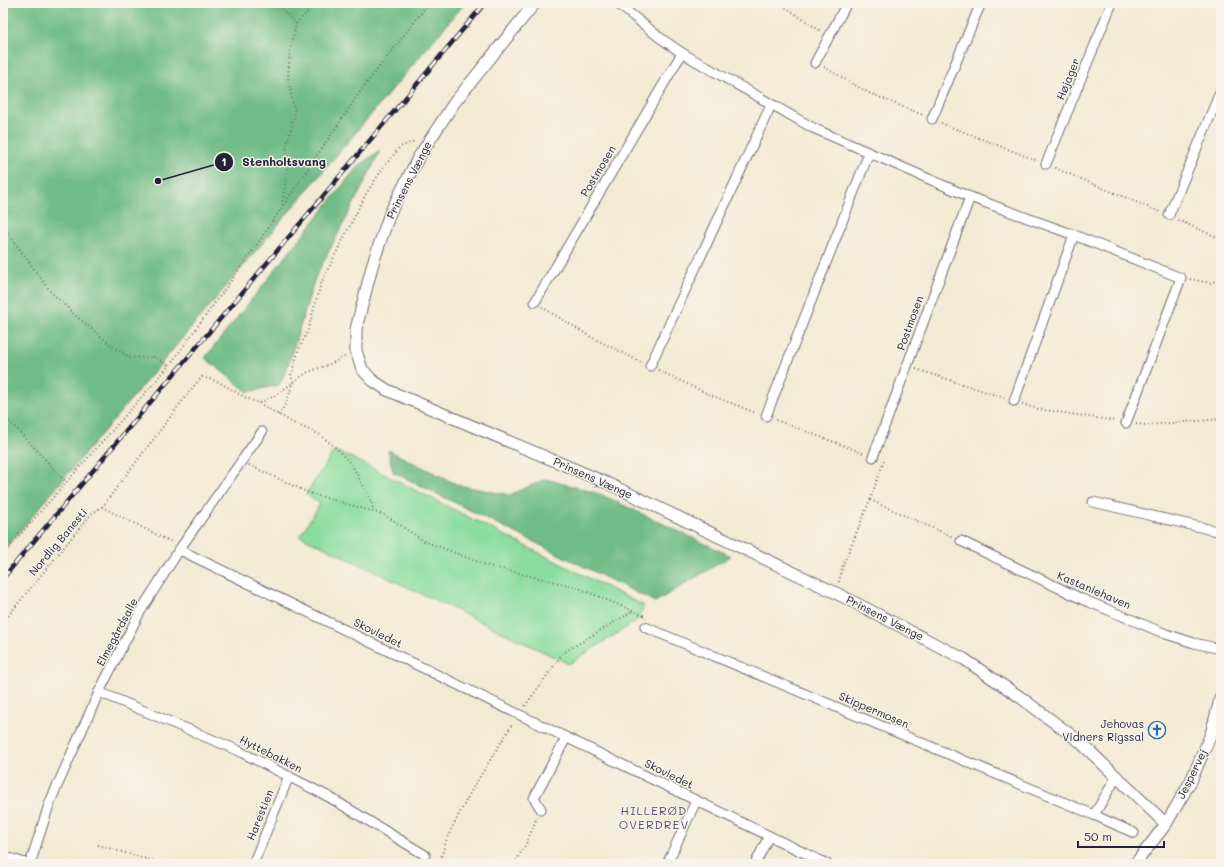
<svg xmlns="http://www.w3.org/2000/svg" width="1224" height="867" viewBox="0 0 1224 867" font-family="Mali,sans-serif">
<style>
.green{fill:#8add9f;stroke:#56806d}
.forest{fill:#6fbc86;stroke:#486f60}
.lines{fill:none;stroke-linecap:round;stroke-linejoin:round}
.minor-casing{stroke:#6b6871;stroke-width:11}
.tertiary-casing{stroke:#6b6871;stroke-width:13}
.path{stroke:#6b6871;stroke-width:2;stroke-dasharray:1 3;stroke-linecap:butt}
.minor{stroke:#fff;stroke-width:9}
.tertiary{stroke:#fff;stroke-width:11}
.rail-casing{stroke:#22223b;stroke-width:4.5}
.rail{stroke:#f7f3e8;stroke-width:3;stroke-dasharray:9;stroke-linecap:butt}
.labels{text-anchor:middle;stroke-width:3;stroke-linejoin:round;paint-order:stroke}
.street-label{font-size:11px;fill:#22223b;stroke:#f7f3e8}
.poi-label{font-size:11px;fill:#22223b;stroke:#f7f3e8;text-anchor:end}
.neighbourhood-label{font-size:12px;letter-spacing:1px;fill:#614f6e;stroke:#f7f3e8}
.leader{fill:none;stroke:#22223b;stroke-width:1.5}
.callout-dot{fill:#22223b;stroke:#f7f3e8;stroke-width:1.5}
.mark-label{font-size:12px;text-anchor:middle;font-weight:bold;fill:#fff}
.callout-label{font-size:12px;text-anchor:middle;font-weight:bold;fill:#22223b;stroke:#f7f3e8;stroke-width:3;stroke-linejoin:round;paint-order:stroke}
</style>
<rect width="100%" height="100%" fill="#f7f3e8"/>
<filter id="ink" filterUnits="userSpaceOnUse"><feTurbulence type="fractalNoise" baseFrequency=".025" numOctaves="2"/><feDisplacementMap in="SourceGraphic" scale="8" xChannelSelector="R" yChannelSelector="G"/><feConvolveMatrix kernelMatrix="1 2 1 2 8 2 1 2 1" color-interpolation-filters="sRGB"/></filter>
<filter id="wash" filterUnits="userSpaceOnUse"><feTurbulence type="fractalNoise" baseFrequency=".012" numOctaves="4" result="noise"/><feDisplacementMap in="SourceGraphic" scale="16" xChannelSelector="R" yChannelSelector="G"/><feGaussianBlur stdDeviation="0.9" result="paint"/><feColorMatrix in="noise" values="0 0 0 0 0 0 0 0 0 0 0 0 0 0 0 0 0 1.4 0 .05"/><feComposite in="paint" operator="in"/></filter>
<g filter="url(#wash)">
<rect width="100%" height="100%" fill="#f3ead4"/>
<polygon class="green" points="334,451 350,457 644,606 638,620 569,664 300,536 320,504 306,494"/>
<g class="forest">
<polygon points="3,3 465,3 3,551"/>
<polygon points="380,151 365,182 315,278 287,369 279,385 248,392 205,358 358,166"/>
<polygon points="388,450 458,485 509,495 546,479 600,494 731,556 655,602 393,472"/>
</g>
</g>
<g filter="url(#ink)">
<g class="lines">
<defs>
<g id="minor">
<polyline points="617,3 659,37 682,53 813,128 970,197 1074,235 1181,278 1126,423"/>
<polyline points="815,63 847,3"/>
<polyline points="932,119 981,3"/>
<polyline points="1046,164 1112,3"/>
<polyline points="1169,215 1221,90"/>
<polyline points="535,302 682,53"/>
<polyline points="650,366 771,105"/>
<polyline points="1014,401 1074,235"/>
<polyline points="766,416 869,153"/>
<polyline points="873,457 970,197"/>
<polyline points="1093,502 1221,532"/>
<polyline points="961,541 1082,599 1166,634 1194,643 1221,649"/>
<polyline points="180,550 827,864"/>
<polyline points="645,627 1094,815 1117,776"/>
<polyline points="99,692 237,750 329,797 425,855"/>
<polyline points="541,809 534,798 566,738"/>
<polyline points="1094,815 1134,833"/>
<polyline points="3,856 28,864"/>
<polyline points="30,864 50,802 99,692 140,612 181,547 262,432"/>
<polyline points="253,864 289,776"/>
<polyline points="667,864 696,801"/>
<polyline points="755,864 769,836"/>
</g>
<g id="tertiary">
<polyline points="535,3 454,103 418,158 390,213 373,263 356,329 356,351 362,369 372,380 387,390 607,483 836,593 964,659 1020,697 1079,741 1166,824"/>
<polyline points="1135,864 1166,824 1191,781 1211,734 1221,696"/>
</g>
</defs>
<use href="#minor" class="minor-casing"/>
<use href="#tertiary" class="tertiary-casing"/>
<g class="path">
<polyline points="276,3 296,24 290,50 288,78 295,113 286,147 287,171 282,205"/>
<polyline points="779,3 822,32"/>
<polyline points="296,24 316,3"/>
<polyline points="824,67 869,93 923,115"/>
<polyline points="941,123 1038,161"/>
<polyline points="1055,168 1160,212"/>
<polyline points="1178,220 1221,239"/>
<polyline points="3,226 50,291 76,316 117,350 131,358 156,357 169,366"/>
<polyline points="1190,279 1211,283 1221,278"/>
<polyline points="1219,280 1221,273"/>
<polyline points="542,307 589,336 641,362"/>
<polyline points="916,369 1005,398"/>
<polyline points="658,370 708,394 756,413"/>
<polyline points="259,403 293,423 319,434 337,449 352,465 372,503 373,510"/>
<polyline points="1022,404 1038,409 1116,421"/>
<polyline points="278,415 285,406 290,392 293,382 291,375 299,349 308,330 321,283 366,194 383,168 400,147 415,141"/>
<polyline points="3,416 16,428 66,482"/>
<polyline points="776,420 863,453"/>
<polyline points="1136,424 1148,425 1221,419"/>
<polyline points="249,465 309,493 385,515 424,541 489,566 576,587 645,616 645,618"/>
<polyline points="870,500 953,537"/>
<polyline points="102,507 193,387 202,377 219,382 246,398 259,403 276,395 306,373 330,364 346,356"/>
<polyline points="3,554 169,366 254,249 362,89 429,3"/>
<polyline points="839,582 843,565 870,500 884,461 882,460"/>
<polyline points="3,622 91,514 102,507 173,543"/>
<polyline points="525,706 563,653 633,611"/>
<polyline points="98,845 164,864"/>
<polyline points="439,864 447,838 470,793 513,723"/>
<polyline points="514,864 526,844 537,817"/>
</g>
<use href="#minor" class="minor"/>
<use href="#tertiary" class="tertiary"/>
<defs>
<polyline id="rail" points="3,578 485,3"/>
</defs>
<use href="#rail" class="rail-casing"/>
<use href="#rail" class="rail"/>
</g>
</g>
<defs>
<symbol id="church-ring" viewBox="-11 -11 22 22"><circle r="9.5" fill="#f7f3e8" stroke="#1f6fb2" stroke-width="1.5"/><path d="M-1.2-6h2.4v3.5h3.3v2.4h-3.3V6h-2.4V-.1h-3.3v-2.4h3.3Z" fill="#1f6fb2"/></symbol>
</defs>
<g fill-rule="evenodd">
<use href="#church-ring" x="1147" y="720" width="20" height="20"/>
</g>
<g class="labels">
<g class="street-label">
<text transform="translate(1068 79) rotate(-68)" y="4">Højager</text>
<text transform="translate(598 171) rotate(-59)" y="4">Postmosen</text>
<text transform="translate(409 180) rotate(-63)" y="4">Prinsens Vænge</text>
<text transform="translate(910 323) rotate(-70)" y="4">Postmosen</text>
<text transform="translate(593 478) rotate(24)" y="4">Prinsens Vænge</text>
<text transform="translate(58 542) rotate(-50)" y="4">Nordlig Banesti</text>
<text transform="translate(1094 590) rotate(23)" y="4">Kastaniehaven</text>
<text transform="translate(885 618) rotate(27)" y="4">Prinsens Vænge</text>
<text transform="translate(117 632) rotate(-62)" y="4">Elmegårdsalle</text>
<text transform="translate(378 633) rotate(26)" y="4">Skovledet</text>
<text transform="translate(874 710) rotate(23)" y="4">Skippermosen</text>
<text transform="translate(271 754) rotate(27)" y="4">Hyttebakken</text>
<text transform="translate(669 774) rotate(26)" y="4">Skovledet</text>
<text transform="translate(1192 774) rotate(-64)" y="4">Jespervej</text>
<text transform="translate(260 815) rotate(-68)" y="4">Harestien</text>
</g>
<g class="poi-label">
<text x="1144" y="728">Jehovas<tspan x="1144" dy="13">Vidners Rigssal</tspan></text>
</g>
<g class="neighbourhood-label">
<text x="654" y="815">HILLERØD<tspan x="654" dy="14">OVERDREV</tspan></text>
</g>
</g>
<path class="leader" d="M158 181L224 162"/>
<g class="callout-dot">
<circle cx="158" cy="181" r="4"/>
<circle cx="224" cy="162" r="10"/>
</g>
<g class="mark-label">
<text x="224" y="166">1</text>
</g>
<g class="callout-label">
<text x="284" y="166">Stenholtsvang</text>
</g>
<rect width="1224" height="867" fill="none" stroke="#f7f3e8" stroke-width="16"/>
<path d="M1078 841v6h86v-6" fill="none" stroke="#22223b" stroke-width="2"/>
<text x="1084" y="841" font-size="12" fill="#22223b" stroke="#f7f3e8" stroke-width="3" paint-order="stroke">50 m</text>
</svg>
